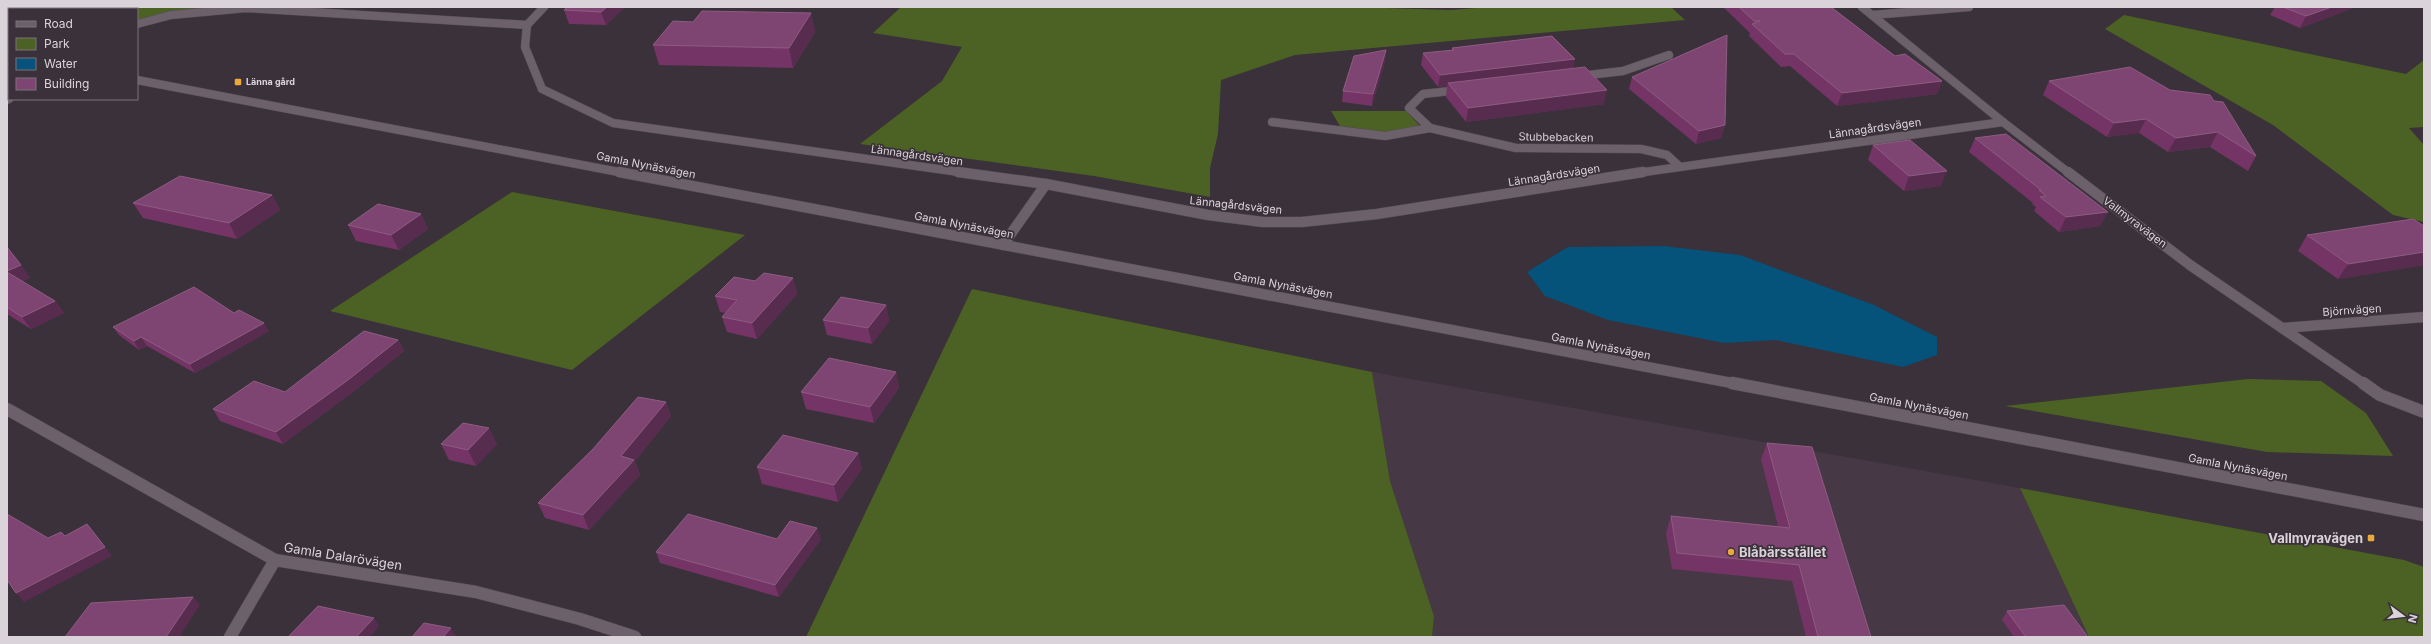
<svg xmlns="http://www.w3.org/2000/svg" width="2431" height="644" viewBox="0 0 2431 644" font-family="Inter,sans-serif">
<style>
.built{fill:#473846}
.green{fill:#4c6124}
.water{fill:#05527b}
.lines{fill:none;stroke-linecap:round;stroke-linejoin:round}
.minor-far2-casing{stroke:#564d55;stroke-width:9}
.minor-far1-casing{stroke:#564d55;stroke-width:11}
.minor-casing{stroke:#564d55;stroke-width:13}
.minor-far2{stroke:#6c606b;stroke-width:8}
.minor-far1{stroke:#6c606b;stroke-width:10}
.minor{stroke:#6c606b;stroke-width:12}
.wall{fill:#743466}
.shaded-wall{fill:#582c4f}
.building{fill:#7f4572;stroke:#8d5c82}
.poi-dot{fill:#eca93b;stroke:#3b313a;stroke-width:1.5}
.labels{text-anchor:middle;stroke-width:3.5;stroke-linejoin:round;paint-order:stroke}
.far-poi-label{font-size:9px;font-weight:bold;fill:#dad4da;stroke:#3b313a;text-anchor:start}
.street-label{font-size:11px;fill:#dad4da;stroke:#3b313a}
.near-poi-label{font-size:13px;font-weight:bold;fill:#dad4da;stroke:#3b313a;text-anchor:end}
.near-street-label{font-size:13px;fill:#dad4da;stroke:#3b313a}
</style>
<rect width="100%" height="100%" fill="#3b313a"/>
<polygon class="built" points="1372,372 2020,488 2089,637 1432,637 1434,616 1390,481"/>
<g class="green">
<polygon points="10,7 230,7 137,21 137,9 11,9"/>
<polygon points="901,7 1353,7 1451,10 1489,7 1671,7 1685,20 1295,55 1221,80 1218,134 1210,168 1210,197 1094,176 860,144 942,81 962,47 873,33"/>
<polygon points="2124,15 2406,74 2424,60 2424,127 2409,128 2424,145 2424,222 2393,215 2273,125 2105,29"/>
<polygon points="1331,111 1406,111 1420,126 1384,132 1340,126"/>
<polygon points="512,192 745,235 572,370 330,311"/>
<polygon points="972,289 1372,372 1390,481 1434,616 1432,637 806,637"/>
<polygon points="2248,379 2321,381 2366,413 2393,456 2267,452 2005,406"/>
<polygon points="2020,488 2404,560 2424,567 2424,637 2089,637"/>
</g>
<polygon class="water" points="1664,246 1740,255 1874,305 1937,337 1937,355 1903,367 1776,340 1724,343 1608,320 1545,296 1527,272 1568,247"/>
<g class="lines">
<defs>
<g id="minor-far2">
<polyline points="544,7 527,25 525,47 542,89 613,123 966,173"/>
<polyline points="1862,7 2003,122 2069,173"/>
<polyline points="1872,15 1969,7"/>
<polyline points="137,24 171,15 246,8 527,25"/>
<polyline points="7,33 9,35"/>
<polyline points="7,76 9,76"/>
<polyline points="1580,76 1623,71 1669,55"/>
<polyline points="137,80 624,173"/>
<polyline points="7,100 9,99"/>
<polyline points="1272,122 1385,136 1430,128 1409,108 1423,94 1459,90"/>
<polyline points="1430,128 1516,148 1641,149 1667,155 1679,166"/>
<polyline points="1637,173 2003,122"/>
</g>
<g id="minor-far1">
<polyline points="619,172 1737,384"/>
<polyline points="958,172 1046,184 1208,215 1263,222 1302,222 1377,214 1643,172"/>
<polyline points="2068,172 2190,265 2364,384"/>
<polyline points="1003,245 1046,184"/>
<polyline points="2282,328 2424,317"/>
</g>
<g id="minor">
<polyline points="1732,383 2424,515"/>
<polyline points="2363,383 2380,395 2424,412"/>
<polyline points="7,409 275,560 476,592 580,619 635,637"/>
<polyline points="230,637 275,560"/>
</g>
</defs>
<use href="#minor-far2" class="minor-far2-casing"/>
<use href="#minor-far1" class="minor-far1-casing"/>
<use href="#minor" class="minor-casing"/>
<use href="#minor-far2" class="minor-far2"/>
<use href="#minor-far1" class="minor-far1"/>
<use href="#minor" class="minor"/>
</g>
<g class="wall">
<polygon points="568,7 625,7 606,25 569,24 564,10"/>
<polygon points="1723,7 1831,7 1895,56 1942,81 1937,94 1837,106 1790,66 1781,67 1749,36 1750,33"/>
<polygon points="2275,7 2356,7 2300,28 2270,15"/>
<polygon points="811,13 815,32 793,68 659,65 653,45 693,22"/>
<polygon points="1452,48 1573,69 1604,104 1466,122 1446,97 1447,86 1438,87 1421,65 1423,53 1452,50"/>
<polygon points="1386,50 1385,61 1372,106 1342,102 1343,91"/>
<polygon points="1632,77 1725,125 1721,138 1696,144 1629,89"/>
<polygon points="2049,81 2170,90 2214,101 2256,156 2248,171 2210,147 2168,152 2139,133 2107,137 2043,95"/>
<polygon points="1975,138 2108,212 2100,226 2059,232 2034,211 2036,207 2032,204 2033,203 1969,152"/>
<polygon points="1873,145 1941,186 1904,191 1868,160"/>
<polygon points="272,195 280,210 237,239 143,218 133,203"/>
<polygon points="421,214 428,229 399,250 356,241 348,225"/>
<polygon points="2424,226 2424,265 2338,279 2298,251 2307,235"/>
<polygon points="7,247 30,278 22,281 55,301 64,313 31,329 7,314"/>
<polygon points="793,278 797,294 757,339 727,332 722,317 726,313 720,312 715,296 755,281"/>
<polygon points="886,305 889,321 872,344 827,335 823,320"/>
<polygon points="234,313 269,331 195,373 147,346 139,350 119,335 113,327"/>
<polygon points="398,340 404,351 354,391 283,444 220,421 213,409 285,392"/>
<polygon points="896,372 899,388 874,423 806,409 801,392"/>
<polygon points="666,402 671,416 635,461 640,475 589,530 545,518 538,503 593,449"/>
<polygon points="1767,443 1871,637 1806,637 1792,581 1672,569 1666,533 1671,516 1778,526 1761,459"/>
<polygon points="441,444 497,444 476,466 449,460"/>
<polygon points="858,453 862,469 838,502 762,484 757,467"/>
<polygon points="777,539 821,539 779,597 660,563 656,552"/>
<polygon points="2007,611 2088,637 2014,637 2002,620"/>
</g>
<g class="shaded-wall">
<polygon points="607,7 625,7 606,25 601,12"/>
<polygon points="2332,7 2356,7 2300,28 2306,16"/>
<polygon points="811,13 815,32 793,68 789,48"/>
<polygon points="1386,50 1385,61 1372,106 1373,94"/>
<polygon points="1575,59 1573,71 1448,83 1447,86 1438,87 1440,75"/>
<polygon points="1942,81 1937,94 1837,106 1842,93"/>
<polygon points="1607,90 1604,104 1466,122 1468,108"/>
<polygon points="2146,119 2139,133 2107,137 2114,123"/>
<polygon points="1725,125 1721,138 1696,144 1699,131"/>
<polygon points="2218,132 2210,147 2168,152 2176,138"/>
<polygon points="1947,171 1941,186 1904,191 1909,176"/>
<polygon points="272,195 280,210 237,239 229,223"/>
<polygon points="2108,212 2100,226 2059,232 2066,217"/>
<polygon points="421,214 428,229 399,250 391,235"/>
<polygon points="2424,252 2424,265 2338,279 2348,264"/>
<polygon points="21,265 30,278 15,283 7,273 7,271"/>
<polygon points="793,278 797,294 757,339 752,323"/>
<polygon points="55,301 64,313 31,329 22,317"/>
<polygon points="886,305 889,321 872,344 868,328"/>
<polygon points="264,323 269,331 195,373 190,364"/>
<polygon points="141,337 147,346 139,350 134,341"/>
<polygon points="398,340 404,351 354,391 283,444 276,432"/>
<polygon points="896,372 899,388 874,423 870,407"/>
<polygon points="666,402 671,416 635,461 640,475 589,530 583,515 621,456"/>
<polygon points="489,428 497,444 476,466 468,450"/>
<polygon points="858,453 862,469 838,502 834,485"/>
<polygon points="817,528 821,539 779,597 775,585"/>
<polygon points="105,547 112,556 24,602 16,593"/>
<polygon points="193,597 200,605 179,637 166,637"/>
<polygon points="374,618 379,626 370,637 356,637"/>
<polygon points="451,628 456,636 455,637 443,637"/>
</g>
<g class="building">
<polygon points="568,7 607,7 601,12 564,10"/>
<polygon points="1739,7 1831,7 1895,56 1905,54 1942,81 1842,93 1794,54 1785,54 1752,24 1760,21 1754,21"/>
<polygon points="2283,7 2332,7 2306,16"/>
<polygon points="702,11 811,13 789,48 653,45 673,21 693,22"/>
<polygon points="1727,35 1725,125 1699,131 1632,77"/>
<polygon points="1552,36 1575,59 1440,75 1423,53 1454,50 1452,48"/>
<polygon points="1386,50 1373,94 1343,91 1354,56"/>
<polygon points="1585,67 1607,90 1468,108 1448,83"/>
<polygon points="2130,67 2170,90 2210,95 2214,101 2223,102 2256,156 2218,132 2176,138 2146,119 2114,123 2049,81"/>
<polygon points="2006,134 2108,212 2066,217 2040,197 2046,196 2039,190 2041,190 1975,138"/>
<polygon points="1910,140 1947,171 1909,176 1873,145"/>
<polygon points="180,176 272,195 229,223 133,203"/>
<polygon points="378,204 421,214 391,235 348,225"/>
<polygon points="2413,219 2424,226 2424,252 2348,264 2307,235"/>
<polygon points="7,247 21,265 7,271"/>
<polygon points="7,272 55,301 22,317 7,307"/>
<polygon points="764,273 793,278 752,323 722,317 737,300 715,296 734,277 755,281"/>
<polygon points="194,287 234,313 239,310 264,323 190,364 141,337 134,341 113,327"/>
<polygon points="841,297 886,305 868,328 823,320"/>
<polygon points="364,331 398,340 348,380 276,432 213,409 254,381 285,392"/>
<polygon points="829,358 896,372 870,407 801,392"/>
<polygon points="638,397 666,402 621,456 634,460 583,515 538,503 593,449"/>
<polygon points="463,423 489,428 468,450 441,444"/>
<polygon points="783,435 858,453 834,485 757,467"/>
<polygon points="1767,443 1812,447 1871,637 1818,637 1799,565 1677,553 1671,516 1790,528"/>
<polygon points="7,514 48,538 61,532 65,536 87,524 105,547 16,593 7,580"/>
<polygon points="688,514 777,539 790,521 817,528 775,585 656,552"/>
<polygon points="193,597 166,637 65,637 91,603"/>
<polygon points="2064,605 2088,637 2026,637 2007,611"/>
<polygon points="318,606 374,618 356,637 288,637"/>
<polygon points="424,623 451,628 443,637 412,637"/>
</g>
<g class="poi-dot">
<rect x="234" y="78" width="8" height="8" rx="2"/>
<rect x="2367" y="534" width="8" height="8" rx="2"/>
<circle cx="1731" cy="552" r="4"/>
</g>
<g class="labels">
<g class="far-poi-label">
<text x="246" y="85">Länna gård</text>
</g>
<g class="street-label">
<text transform="translate(1875 128) rotate(-8)" y="4">Lännagårdsvägen</text>
<text transform="translate(1556 137) rotate(1)" y="4">Stubbebacken</text>
<text transform="translate(917 155) rotate(8)" y="4">Lännagårdsvägen</text>
<text transform="translate(646 165) rotate(11)" y="4">Gamla Nynäsvägen</text>
<text transform="translate(1554 175) rotate(-9)" y="4">Lännagårdsvägen</text>
<text transform="translate(1236 205) rotate(6)" y="4">Lännagårdsvägen</text>
<text transform="translate(2135 222) rotate(37)" y="4">Vallmyravägen</text>
<text transform="translate(964 225) rotate(11)" y="4">Gamla Nynäsvägen</text>
<text transform="translate(1283 285) rotate(11)" y="4">Gamla Nynäsvägen</text>
<text transform="translate(2352 310) rotate(-4)" y="4">Björnvägen</text>
<text transform="translate(1601 346) rotate(11)" y="4">Gamla Nynäsvägen</text>
<text transform="translate(1919 406) rotate(11)" y="4">Gamla Nynäsvägen</text>
<text transform="translate(2238 467) rotate(11)" y="4">Gamla Nynäsvägen</text>
</g>
<g class="near-poi-label">
<text x="2363" y="543">Vallmyravägen</text>
<text x="1739" y="557" text-anchor="start">Blåbärsstället</text>
</g>
<g class="near-street-label">
<text transform="translate(343 556) rotate(9)" y="5">Gamla Dalarövägen</text>
</g>
</g>
<rect width="2431" height="644" fill="none" stroke="#dad4da" stroke-width="16"/>
<rect x="8" y="8" width="130" height="92" fill="#3b313a" stroke="#7b727a"/>
<rect x="16" y="21" width="20" height="6" fill="#6c606b" stroke="#7b727a"/>
<text x="44" y="28" font-size="12" fill="#dad4da">Road</text>
<rect x="16" y="38" width="20" height="12" fill="#4c6124" stroke="#7b727a"/>
<text x="44" y="48" font-size="12" fill="#dad4da">Park</text>
<rect x="16" y="58" width="20" height="12" fill="#05527b" stroke="#7b727a"/>
<text x="44" y="68" font-size="12" fill="#dad4da">Water</text>
<rect x="16" y="78" width="20" height="12" fill="#7f4572" stroke="#7b727a"/>
<text x="44" y="88" font-size="12" fill="#dad4da">Building</text>
<g transform="translate(2403 616) rotate(105)" stroke="#3b313a" stroke-width="3" paint-order="stroke">
<path d="M0-3L7 15L0 10L-7 15Z" fill="#dad4da"/>
<text y="-6" font-size="11" font-weight="bold" text-anchor="middle" fill="#dad4da">N</text>
</g>
</svg>
